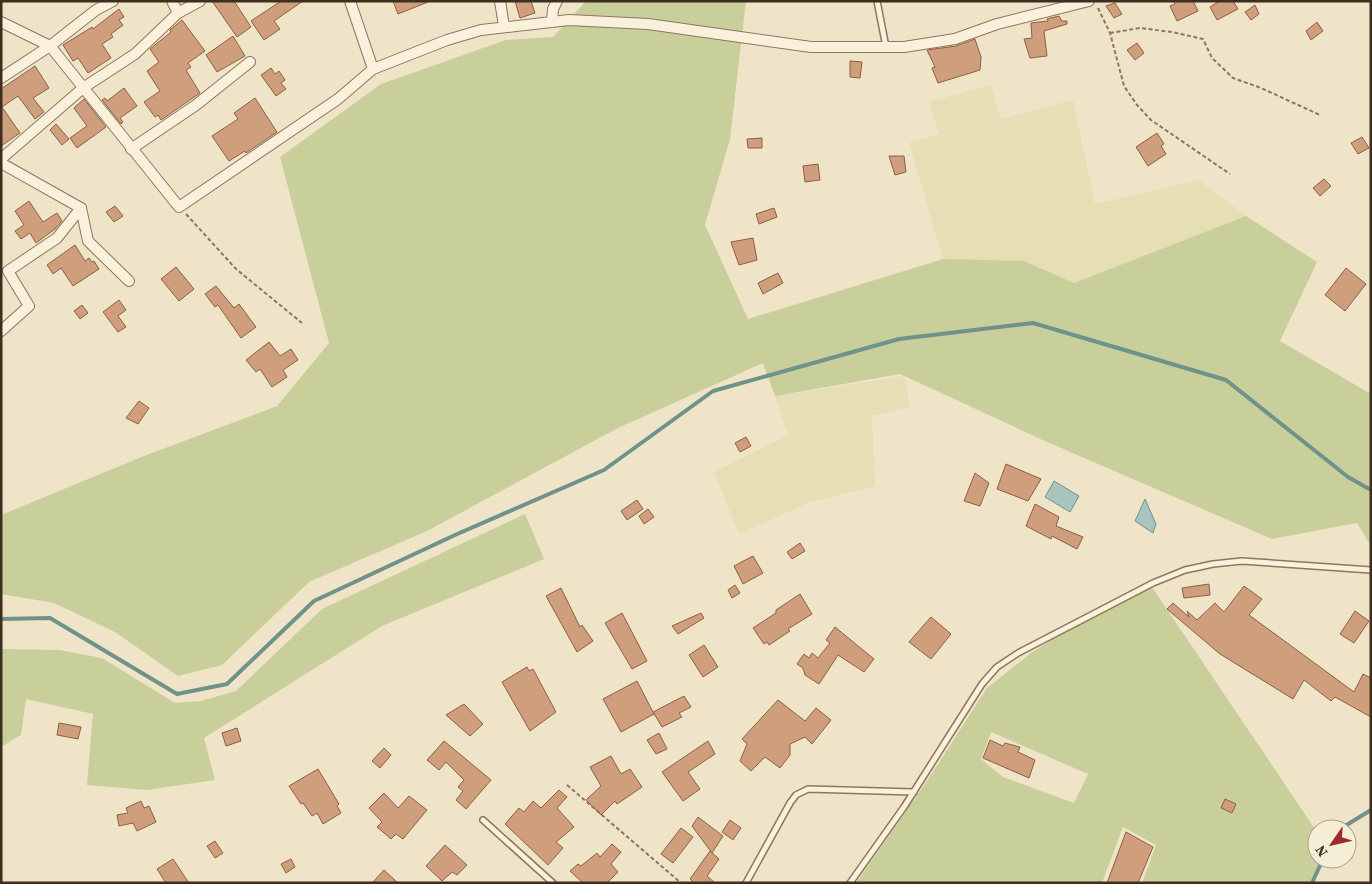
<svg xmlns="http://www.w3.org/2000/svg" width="1372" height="884" viewBox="0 0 1372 884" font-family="'Source Serif 4',serif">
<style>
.farmland{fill:#e6deb5}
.green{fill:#c9cf9b;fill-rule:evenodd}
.water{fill:#a9c4bc;stroke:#6f938a}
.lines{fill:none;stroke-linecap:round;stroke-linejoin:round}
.stream{stroke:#6f938a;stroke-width:4}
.building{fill:#cf9f7d;stroke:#8d5f41}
.service-casing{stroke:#8d765c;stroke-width:8}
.minor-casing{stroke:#8d765c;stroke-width:12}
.path{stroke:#8d765c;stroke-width:2;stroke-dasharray:4 2.5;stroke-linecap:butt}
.service{stroke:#faf1dc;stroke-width:5}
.minor{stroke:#faf1dc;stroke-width:10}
</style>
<rect width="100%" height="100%" fill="#f0e4c8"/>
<g class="farmland">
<polygon points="991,85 1001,119 1073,100 1095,204 1199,180 1246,216 1074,283 1024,261 943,259 909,143 939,134 929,102"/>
<polygon points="904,376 910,407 872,416 875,486 810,502 739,534 714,472 788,435 775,396"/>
</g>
<g class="green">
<polygon points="586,1 746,1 730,139 705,225 748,319 943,259 1024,261 1074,283 1246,216 1317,262 1280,341 1371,394 1371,546 1357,523 1272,539 1047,442 900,374 775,396 763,363 618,428 427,531 309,582 222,665 178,676 115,632 54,603 1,594 1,515 144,456 277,406 329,343 280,157 381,84 506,40 553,37"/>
<polygon points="525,514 544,559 382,626 204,738 215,780 147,790 87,785 93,714 26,699 21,735 1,747 1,649 59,650 102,658 175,703 201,701 236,691 322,609"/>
<path d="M1152,587L1317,832V859H1322L1311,883H1142L1156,845L1123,827L1102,883H856L925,784L987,688L1031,653L1065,632ZM991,732L1088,774L1074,803L1003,777L981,759Z"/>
</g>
<g class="water">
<polygon points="1054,481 1079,496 1070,512 1045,497"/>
<polygon points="1145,499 1156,524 1153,533 1135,521"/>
</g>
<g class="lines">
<g class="stream">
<polyline points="1,619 50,618 177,694 227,684 314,601 455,535 604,470 713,391 899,339 1033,323 1226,380 1348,477 1371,490"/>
<polyline points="1340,829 1371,810"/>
<polyline points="1312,883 1323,859"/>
</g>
</g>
<g class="building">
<polygon points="212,1 234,1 251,27 237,37"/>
<polygon points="281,1 303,1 274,21 280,29 264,40 251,21"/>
<polygon points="393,1 428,1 428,2 398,14"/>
<polygon points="515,1 531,1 535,13 520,18"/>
<polygon points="1173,1 1193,1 1198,11 1177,21 1170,6 1175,4"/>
<polygon points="1220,1 1233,1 1238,9 1217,20 1210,7"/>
<polygon points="1115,3 1122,14 1114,18 1106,6"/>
<polygon points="1255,5 1259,14 1251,20 1245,12"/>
<polygon points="119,9 124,17 119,20 123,25 111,34 113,37 102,44 111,58 88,73 78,58 73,61 63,45 92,27 93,29"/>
<polygon points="1059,16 1062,21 1067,21 1067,24 1044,31 1047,56 1030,58 1024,39 1032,38 1031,23 1048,21 1047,19"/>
<polygon points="182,20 205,51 188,63 191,67 186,70 200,93 161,120 158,115 155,117 144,102 160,91 147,71 159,62 150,49 171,32 170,30"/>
<polygon points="1317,22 1323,31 1311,40 1306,31"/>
<polygon points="233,36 245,56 217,72 206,55"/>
<polygon points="975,39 981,57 980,70 938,83 932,68 935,67 927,50 956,46"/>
<polygon points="1137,43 1144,53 1135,60 1127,50"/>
<polygon points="850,61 862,62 860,78 850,77"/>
<polygon points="35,66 49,88 33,98 44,112 35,119 18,96 2,107 20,133 1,146 1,89"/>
<polygon points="271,68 275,74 279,71 285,80 281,83 286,89 276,96 261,75"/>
<polygon points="124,88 137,106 120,118 123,122 121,124 102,100 105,98 107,101"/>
<polygon points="255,98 277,132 246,153 245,151 229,161 212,136 238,119 234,113"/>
<polygon points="84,99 106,127 77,148 70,138 87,126 74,108"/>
<polygon points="56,124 69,139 62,145 50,130"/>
<polygon points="1157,133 1164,144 1161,146 1166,154 1148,166 1136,147"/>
<polygon points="1362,137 1369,148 1358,154 1351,143"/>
<polygon points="762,138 762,148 748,148 747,139"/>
<polygon points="889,156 904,156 906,172 895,175"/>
<polygon points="818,164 820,180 805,182 803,166"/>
<polygon points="1324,179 1331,186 1320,196 1313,188"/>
<polygon points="29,201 43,222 57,213 62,221 55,229 36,243 30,233 21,239 15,231 24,225 15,211"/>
<polygon points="115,206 123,216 114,222 106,212"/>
<polygon points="774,208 777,217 759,224 756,214"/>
<polygon points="753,238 757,260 739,265 731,242"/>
<polygon points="75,245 85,261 89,258 92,262 94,261 99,269 73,286 61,268 53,274 47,265"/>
<polygon points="176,267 194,289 179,301 161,279"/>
<polygon points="1346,268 1366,284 1345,311 1325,295"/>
<polygon points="778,273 783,283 763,294 758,283"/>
<polygon points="216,286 234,308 239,304 256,327 241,338 218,305 215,307 205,294"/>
<polygon points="119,300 126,310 118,316 126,327 118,332 103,312"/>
<polygon points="82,305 88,313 80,319 74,311"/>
<polygon points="269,342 280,356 291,349 298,360 283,370 287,377 272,387 260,369 256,372 246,360"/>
<polygon points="139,401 149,408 138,424 126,418"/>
<polygon points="746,437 751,446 740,452 735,443"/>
<polygon points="1006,464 1041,479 1028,501 997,489"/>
<polygon points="975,473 989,483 980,506 964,501"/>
<polygon points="637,500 643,509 627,520 621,511"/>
<polygon points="1035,504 1059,517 1056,526 1083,537 1077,549 1052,536 1051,539 1026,526"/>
<polygon points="648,509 654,517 644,524 639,516"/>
<polygon points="800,543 805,551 792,559 787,552"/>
<polygon points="753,556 763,573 743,584 734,566"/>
<polygon points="1209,584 1210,595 1184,598 1182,588"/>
<polygon points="735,585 740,593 732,598 728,590"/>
<polygon points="1244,586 1262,599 1249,615 1354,692 1363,674 1371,678 1371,717 1335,697 1331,701 1304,680 1293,699 1220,654 1167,609 1173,603 1189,617 1187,611 1197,620 1215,603 1224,612"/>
<polygon points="561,588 580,627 582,625 593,641 577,652 546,596"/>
<polygon points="800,594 812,614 788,629 790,631 769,645 767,642 764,644 753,628 776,613 776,610"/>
<polygon points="1355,611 1369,621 1354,643 1340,634"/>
<polygon points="622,613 647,661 632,669 605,623"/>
<polygon points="701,613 704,618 678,634 672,626"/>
<polygon points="931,617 951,634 931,659 909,642"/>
<polygon points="835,627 874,659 864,672 838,655 819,684 805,675 803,668 797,664 804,654 809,658 812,653 818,658 830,643 826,640"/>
<polygon points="704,645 718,667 703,677 689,655"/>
<polygon points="527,667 529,671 533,669 556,712 530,731 502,682"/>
<polygon points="637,681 654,714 621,732 603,699"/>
<polygon points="684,696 691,707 679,713 682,717 662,727 653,712"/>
<polygon points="778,700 805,721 816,708 831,720 812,744 805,737 790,744 790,755 780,768 765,757 751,771 740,761 747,744 742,739"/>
<polygon points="464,704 483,724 470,736 446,715"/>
<polygon points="59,723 81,727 78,739 57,735"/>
<polygon points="237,728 241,741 226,746 222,733"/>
<polygon points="659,733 667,749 656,754 647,740"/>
<polygon points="990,740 1003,746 1005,743 1020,747 1018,752 1035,760 1029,778 983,758"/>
<polygon points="444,741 491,780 466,809 456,800 463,791 458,787 464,780 446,762 439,770 427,760"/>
<polygon points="708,741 715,754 688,772 700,789 683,801 662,772"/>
<polygon points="384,748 391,755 380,768 372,761"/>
<polygon points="611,756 621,774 630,769 642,787 617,804 615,801 601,815 586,800 601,786 590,767"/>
<polygon points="318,769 339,804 337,806 341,813 323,824 317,813 312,816 303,803 301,804 289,786"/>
<polygon points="559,790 567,797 557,808 574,827 556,842 563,848 548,865 505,824 519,808 524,812 533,801 541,808"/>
<polygon points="384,793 398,808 409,796 427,810 403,839 396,834 391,839 377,827 382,822 369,808"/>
<polygon points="1225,799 1236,804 1232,813 1221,808"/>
<polygon points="141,801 144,808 149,806 156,822 137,831 133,823 119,826 117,815 128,813 126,808"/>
<polygon points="698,817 723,836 712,853 692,826"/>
<polygon points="730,820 741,828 733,840 722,832"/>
<polygon points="681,828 693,837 673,863 661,854"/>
<polygon points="1126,832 1153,847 1138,883 1107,883"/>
<polygon points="215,841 223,853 215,858 207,846"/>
<polygon points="612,844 621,852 611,864 618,872 607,883 583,883 570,871 578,864 581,866 597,853 600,857"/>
<polygon points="445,845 467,865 457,875 452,872 442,881 426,866"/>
<polygon points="710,851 719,859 707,876 715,883 694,883 690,879"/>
<polygon points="173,859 189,883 166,883 157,869"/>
<polygon points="291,859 295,867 286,873 281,864"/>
<polygon points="384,870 398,883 372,883"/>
</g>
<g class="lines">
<defs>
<g id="service">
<polyline points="877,1 886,47"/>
<polyline points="483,820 553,883"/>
<polyline points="746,883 790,803 796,795 808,789 914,792"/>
<polyline points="850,883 904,807 982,684 997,667 1018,653 1153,583 1185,570 1213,564 1242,561 1371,570"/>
</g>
<g id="minor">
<polyline points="172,1 178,13"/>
<polyline points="350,1 373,69"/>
<polyline points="500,1 504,26"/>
<polyline points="1,22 50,46 179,207 338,99 373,69 447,40 481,30 569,20 648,24 811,47 904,47 955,39 997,24 1089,1"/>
<polyline points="552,22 553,9 557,1"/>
<polyline points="1,78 50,46 96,10 113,1"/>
<polyline points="131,149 196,105 250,62"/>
<polyline points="1,159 83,88 135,54 178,13 200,1"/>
<polyline points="1,163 81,208 88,241 129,281"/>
<polyline points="1,331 29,306 8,271 57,238 81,208"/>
</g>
</defs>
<use href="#service" class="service-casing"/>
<use href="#minor" class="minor-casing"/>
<g class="path">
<polyline points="1098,8 1110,33 1124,86 1137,105 1151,120 1230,174"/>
<polyline points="1110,33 1140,28 1172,32 1203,39 1212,58 1233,78 1261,88 1320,115"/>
<polyline points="186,214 236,269 302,323"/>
<polyline points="567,785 681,883"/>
</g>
<use href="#service" class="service"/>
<use href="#minor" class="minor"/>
</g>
<rect width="1372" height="884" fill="none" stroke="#3d2e20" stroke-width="5"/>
<g transform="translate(1332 844) rotate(236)"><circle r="24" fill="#f7eed8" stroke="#ada18e"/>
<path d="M0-4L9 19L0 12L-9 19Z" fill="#9e2a2b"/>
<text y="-8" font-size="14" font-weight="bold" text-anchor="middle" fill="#3d2e20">N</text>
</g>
</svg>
